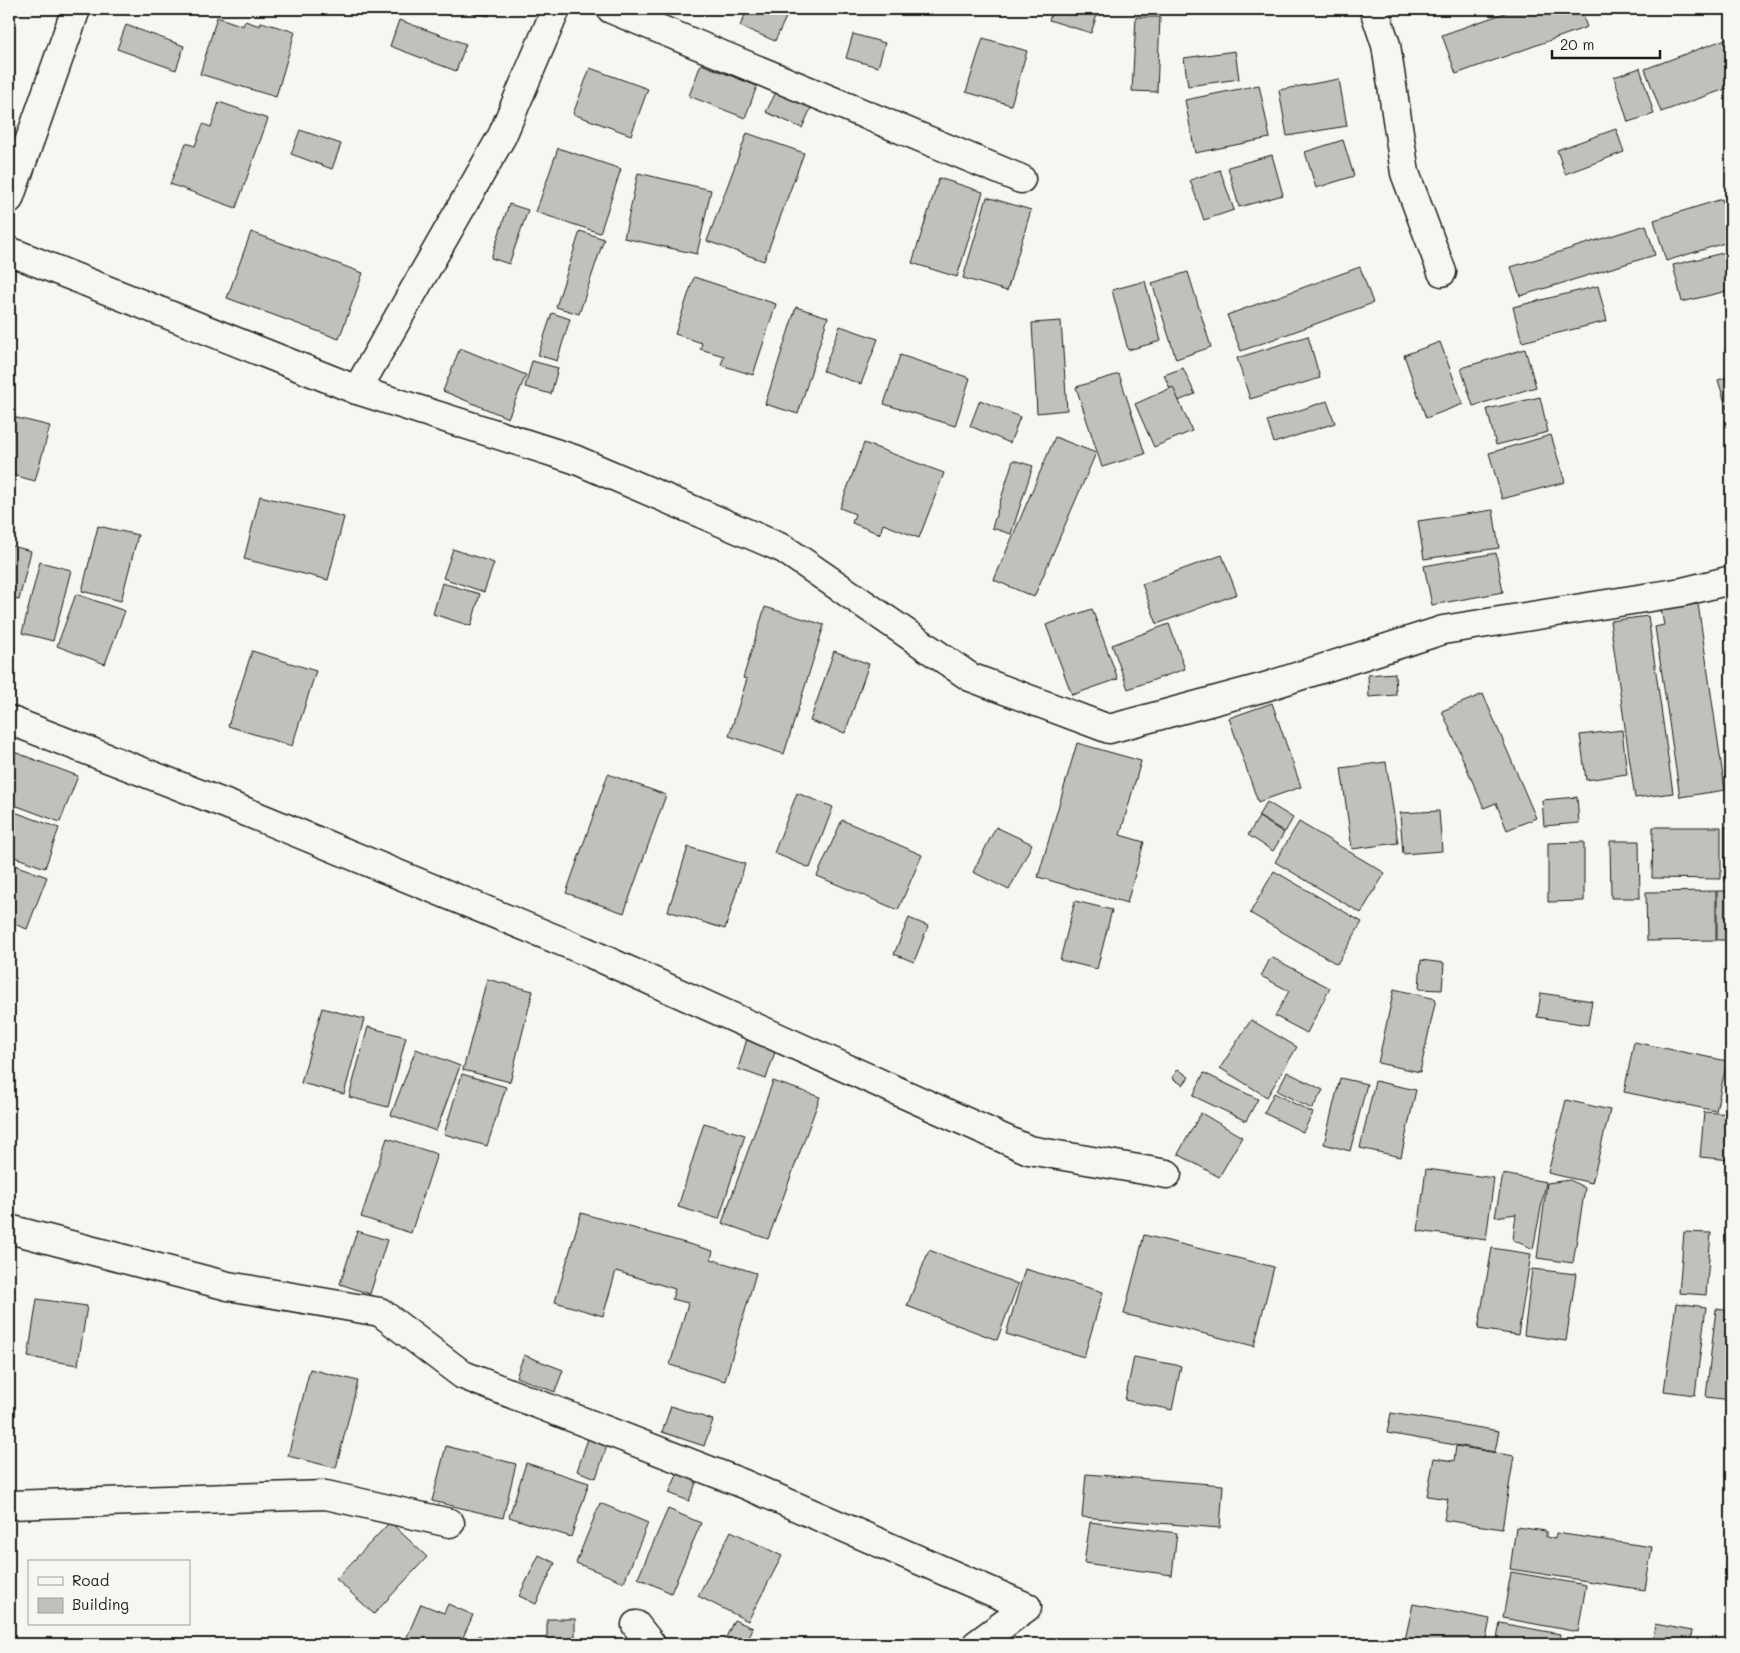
<svg xmlns="http://www.w3.org/2000/svg" width="1740" height="1653" viewBox="0 0 1740 1653" font-family="Mali,sans-serif">
<style>
.building{fill:#c0c0bd;stroke:#1c1c1c}
.lines{fill:none;stroke-linecap:round;stroke-linejoin:round}
.minor-casing{stroke:#1c1c1c;stroke-width:31}
.minor{stroke:#f6f6f2;stroke-width:28}
</style>
<rect width="100%" height="100%" fill="#f6f6f2"/>
<filter id="ink" filterUnits="userSpaceOnUse"><feTurbulence type="fractalNoise" baseFrequency=".02" numOctaves="2"/><feDisplacementMap in="SourceGraphic" scale="10" xChannelSelector="R" yChannelSelector="G"/><feConvolveMatrix kernelMatrix="1 2 1 2 8 2 1 2 1" color-interpolation-filters="sRGB"/></filter>
<g filter="url(#ink)">
<g class="building">
<polygon points="450,9 490,9 489,16"/>
<polygon points="748,9 779,9 788,13 775,41 740,26"/>
<polygon points="1053,9 1099,9 1091,33 1049,20"/>
<polygon points="1136,9 1150,9 1148,13"/>
<polygon points="1516,9 1580,9 1587,27 1456,74 1442,35"/>
<polygon points="217,17 243,26 245,21 260,26 261,22 295,32 276,97 200,74"/>
<polygon points="1136,17 1160,17 1157,92 1132,91"/>
<polygon points="399,20 466,44 456,71 390,46"/>
<polygon points="126,25 184,46 176,70 117,49"/>
<polygon points="853,34 885,43 878,67 846,58"/>
<polygon points="1731,37 1731,87 1661,112 1645,69"/>
<polygon points="983,38 1027,51 1011,105 966,92"/>
<polygon points="1235,51 1239,79 1188,86 1184,58"/>
<polygon points="701,64 757,86 745,118 689,96"/>
<polygon points="590,68 648,89 631,135 573,114"/>
<polygon points="1640,68 1654,114 1628,122 1614,77"/>
<polygon points="1339,79 1347,126 1287,136 1279,90"/>
<polygon points="1259,85 1270,138 1195,153 1185,100"/>
<polygon points="776,92 811,108 802,128 766,112"/>
<polygon points="219,102 268,119 236,208 170,184 186,143 195,146 203,124 211,127"/>
<polygon points="1616,129 1624,152 1565,174 1557,150"/>
<polygon points="300,130 341,144 332,169 291,154"/>
<polygon points="747,133 804,153 764,261 707,241"/>
<polygon points="1343,140 1354,176 1316,188 1305,152"/>
<polygon points="558,148 621,169 600,233 536,212"/>
<polygon points="1272,155 1283,195 1239,207 1228,167"/>
<polygon points="1220,170 1234,210 1204,220 1190,180"/>
<polygon points="638,173 711,190 697,254 624,238"/>
<polygon points="939,178 983,192 957,277 912,263"/>
<polygon points="987,197 1031,210 1007,291 963,278"/>
<polygon points="1722,199 1731,228 1731,241 1666,261 1654,220"/>
<polygon points="509,204 528,210 509,264 491,258"/>
<polygon points="1646,225 1655,255 1520,296 1511,267"/>
<polygon points="580,231 604,239 579,314 556,307"/>
<polygon points="251,232 363,273 339,339 227,298"/>
<polygon points="1731,251 1731,290 1682,302 1673,265"/>
<polygon points="1360,267 1373,303 1241,351 1227,315"/>
<polygon points="1188,272 1211,347 1176,359 1152,283"/>
<polygon points="694,277 776,304 753,375 721,365 724,356 700,349 702,343 675,334"/>
<polygon points="1145,281 1161,341 1128,350 1112,290"/>
<polygon points="1598,286 1607,321 1522,342 1513,307"/>
<polygon points="796,307 828,317 798,414 765,404"/>
<polygon points="552,313 570,319 557,361 538,355"/>
<polygon points="1061,321 1067,410 1037,413 1032,323"/>
<polygon points="840,326 878,339 861,384 823,371"/>
<polygon points="1308,336 1320,378 1250,399 1237,358"/>
<polygon points="1440,342 1463,404 1426,418 1404,355"/>
<polygon points="460,348 526,375 508,418 443,391"/>
<polygon points="1525,349 1536,387 1473,406 1461,368"/>
<polygon points="900,355 970,378 955,426 884,404"/>
<polygon points="532,361 558,368 551,394 525,387"/>
<polygon points="1183,368 1195,394 1176,402 1164,375"/>
<polygon points="1119,374 1145,454 1102,467 1076,387"/>
<polygon points="1731,376 1731,422 1718,380"/>
<polygon points="1173,387 1192,431 1154,447 1135,404"/>
<polygon points="1540,397 1548,432 1496,445 1487,409"/>
<polygon points="980,400 1020,417 1010,443 970,426"/>
<polygon points="1327,401 1335,423 1274,443 1267,421"/>
<polygon points="9,416 50,426 35,481 9,474"/>
<polygon points="1551,435 1565,482 1502,499 1489,453"/>
<polygon points="1055,437 1096,453 1034,597 994,580"/>
<polygon points="864,443 944,473 919,538 883,524 880,534 852,523 855,514 840,508"/>
<polygon points="1013,460 1033,466 1011,534 992,528"/>
<polygon points="260,496 344,517 328,580 244,559"/>
<polygon points="1493,510 1499,548 1424,559 1418,521"/>
<polygon points="98,526 138,535 121,601 82,591"/>
<polygon points="9,545 31,551 19,600 9,598"/>
<polygon points="453,549 494,563 484,592 443,578"/>
<polygon points="1496,553 1503,592 1432,605 1424,566"/>
<polygon points="1222,555 1237,594 1157,624 1142,584"/>
<polygon points="40,562 71,570 53,641 22,633"/>
<polygon points="442,583 480,594 471,626 433,614"/>
<polygon points="76,594 125,611 105,664 57,646"/>
<polygon points="1698,604 1725,790 1680,797 1655,627 1664,625 1661,609"/>
<polygon points="765,607 824,625 784,754 729,736 747,679 743,678"/>
<polygon points="1092,609 1118,679 1072,695 1046,625"/>
<polygon points="1648,616 1673,793 1635,798 1610,621"/>
<polygon points="1169,624 1185,669 1128,689 1112,645"/>
<polygon points="252,651 316,671 292,746 228,726"/>
<polygon points="834,651 869,664 845,733 810,721"/>
<polygon points="1395,673 1396,695 1369,697 1368,675"/>
<polygon points="1483,694 1536,818 1507,830 1496,803 1484,808 1442,711"/>
<polygon points="1272,703 1301,787 1258,802 1229,718"/>
<polygon points="1622,730 1627,774 1586,780 1580,735"/>
<polygon points="1077,743 1141,761 1120,835 1144,842 1127,903 1038,877"/>
<polygon points="9,750 78,776 60,822 9,803"/>
<polygon points="1386,762 1398,843 1352,849 1341,768"/>
<polygon points="608,774 666,795 624,913 566,893"/>
<polygon points="797,793 833,807 810,868 774,853"/>
<polygon points="1577,797 1579,823 1544,826 1542,800"/>
<polygon points="1267,802 1293,818 1285,832 1258,816"/>
<polygon points="9,810 59,828 45,868 9,855"/>
<polygon points="1439,811 1442,851 1403,854 1400,813"/>
<polygon points="1259,817 1284,833 1273,851 1248,835"/>
<polygon points="842,820 922,855 898,910 817,876"/>
<polygon points="1299,822 1385,873 1361,913 1275,862"/>
<polygon points="996,827 1032,844 1009,890 973,872"/>
<polygon points="1653,827 1721,827 1721,879 1652,878"/>
<rect x="1725" y="827" width="6" height="54"/>
<polygon points="1610,841 1639,841 1640,898 1611,898"/>
<polygon points="1584,842 1584,901 1548,902 1548,843"/>
<polygon points="688,847 745,864 725,929 668,911"/>
<polygon points="9,863 47,877 27,929 9,922"/>
<polygon points="1274,871 1362,922 1337,964 1250,913"/>
<polygon points="1716,891 1716,940 1647,941 1646,892"/>
<rect x="1717" y="891" width="14" height="49"/>
<polygon points="1075,901 1112,910 1097,969 1060,960"/>
<polygon points="909,918 928,926 914,962 894,954"/>
<polygon points="1271,957 1330,988 1307,1033 1275,1016 1289,991 1261,976"/>
<polygon points="1421,960 1444,963 1442,990 1419,989"/>
<polygon points="487,979 533,991 510,1082 463,1070"/>
<polygon points="1394,989 1436,999 1420,1072 1378,1063"/>
<polygon points="1541,993 1592,1001 1588,1025 1537,1017"/>
<polygon points="322,1008 364,1019 344,1094 301,1083"/>
<polygon points="1251,1020 1297,1047 1267,1097 1220,1068"/>
<polygon points="368,1027 406,1037 388,1107 349,1097"/>
<polygon points="747,1039 776,1049 766,1079 738,1069"/>
<polygon points="1634,1042 1727,1061 1716,1111 1624,1092"/>
<polygon points="416,1049 460,1066 436,1131 391,1115"/>
<polygon points="1178,1069 1189,1077 1183,1085 1172,1078"/>
<polygon points="1287,1072 1323,1090 1312,1109 1277,1091"/>
<polygon points="1204,1073 1258,1099 1246,1121 1193,1096"/>
<polygon points="462,1074 506,1087 487,1146 444,1134"/>
<polygon points="1340,1078 1367,1084 1350,1151 1324,1144"/>
<polygon points="773,1081 820,1097 768,1239 722,1223"/>
<polygon points="1375,1081 1416,1090 1401,1157 1360,1148"/>
<polygon points="1274,1093 1313,1113 1303,1132 1264,1113"/>
<polygon points="1566,1100 1610,1110 1592,1183 1548,1173"/>
<polygon points="1704,1112 1731,1114 1731,1160 1700,1157"/>
<polygon points="1201,1113 1242,1137 1219,1177 1178,1154"/>
<polygon points="704,1123 745,1135 719,1219 678,1207"/>
<polygon points="387,1138 437,1154 411,1233 361,1217"/>
<polygon points="1426,1169 1494,1178 1486,1240 1418,1231"/>
<polygon points="1503,1174 1546,1182 1533,1249 1513,1240 1516,1214 1495,1217"/>
<polygon points="1570,1180 1585,1188 1573,1263 1537,1258 1547,1183"/>
<polygon points="581,1213 713,1251 711,1259 756,1273 725,1381 670,1365 688,1303 672,1299 675,1289 616,1271 603,1316 555,1302"/>
<polygon points="357,1231 387,1240 370,1294 340,1284"/>
<polygon points="1684,1232 1711,1233 1706,1295 1679,1293"/>
<polygon points="1144,1235 1274,1267 1254,1346 1124,1314"/>
<polygon points="1492,1248 1531,1254 1518,1335 1478,1329"/>
<polygon points="929,1250 1018,1284 997,1340 907,1306"/>
<polygon points="1025,1269 1103,1292 1084,1357 1006,1334"/>
<polygon points="1532,1269 1576,1274 1566,1341 1524,1335"/>
<polygon points="37,1299 87,1306 78,1365 28,1357"/>
<polygon points="1676,1303 1706,1307 1695,1395 1664,1391"/>
<polygon points="1716,1309 1731,1311 1731,1400 1706,1397"/>
<polygon points="524,1355 563,1370 555,1392 516,1377"/>
<polygon points="1134,1357 1181,1366 1172,1410 1125,1400"/>
<polygon points="310,1369 358,1381 336,1468 288,1456"/>
<polygon points="671,1406 713,1420 704,1446 662,1432"/>
<polygon points="1391,1413 1499,1431 1495,1452 1387,1433"/>
<polygon points="590,1433 609,1440 596,1478 577,1471"/>
<polygon points="446,1446 516,1464 503,1518 432,1501"/>
<polygon points="1456,1446 1514,1456 1502,1529 1444,1520 1448,1499 1427,1496 1434,1458 1454,1461"/>
<polygon points="526,1463 589,1483 571,1537 509,1517"/>
<polygon points="679,1470 698,1478 689,1501 669,1493"/>
<polygon points="1086,1474 1223,1485 1220,1528 1082,1517"/>
<polygon points="600,1503 648,1523 624,1582 576,1563"/>
<polygon points="668,1509 701,1523 671,1593 638,1578"/>
<polygon points="390,1522 427,1557 374,1614 336,1579"/>
<polygon points="1090,1522 1177,1533 1172,1575 1084,1563"/>
<polygon points="1516,1527 1546,1531 1546,1537 1555,1539 1556,1533 1652,1547 1645,1590 1510,1569"/>
<polygon points="731,1531 782,1556 748,1621 698,1596"/>
<polygon points="539,1555 555,1563 536,1604 519,1596"/>
<polygon points="1511,1572 1586,1585 1578,1632 1503,1618"/>
<polygon points="421,1604 444,1613 448,1604 473,1615 460,1644 404,1644"/>
<polygon points="1413,1604 1490,1619 1485,1644 1404,1644"/>
<rect x="547" y="1619" width="28" height="25"/>
<polygon points="734,1620 753,1628 746,1644 723,1644"/>
<polygon points="1500,1623 1560,1634 1558,1644 1496,1644"/>
<polygon points="1655,1624 1692,1631 1690,1644 1652,1644"/>
<polygon points="479,1635 489,1644 470,1644"/>
</g>
<g class="lines">
<defs>
<g id="minor">
<polyline points="556,9 502,136 357,390 574,459 784,549 970,677 1109,729 1265,687 1443,630 1682,592 1731,580"/>
<polyline points="611,9 1021,179"/>
<polyline points="1374,9 1386,45 1405,173 1442,272"/>
<polyline points="9,199 76,9"/>
<polyline points="9,251 357,390"/>
<polyline points="9,720 249,813 585,951 1029,1150 1167,1174"/>
<polyline points="9,1229 228,1286 380,1312 463,1375 744,1484 1027,1607 977,1644"/>
<polyline points="9,1505 326,1495 450,1523"/>
<polyline points="636,1625 651,1644"/>
</g>
</defs>
<use href="#minor" class="minor-casing"/>
<use href="#minor" class="minor"/>
</g>
</g>
<rect width="1740" height="1653" fill="none" stroke="#f6f6f2" stroke-width="30"/>
<rect x="15" y="15" width="1710" height="1623" fill="none" stroke="#1c1c1c" stroke-width="2" filter="url(#ink)"/>
<rect x="28" y="1560" width="162" height="65" fill="#f6f6f2" stroke="#9f9f9c"/>
<rect x="38" y="1577" width="25" height="8" fill="#f6f6f2" stroke="#9f9f9c"/>
<text x="72" y="1586" font-size="15" fill="#1c1c1c">Road</text>
<rect x="38" y="1598" width="25" height="15" fill="#c0c0bd" stroke="#9f9f9c"/>
<text x="72" y="1610" font-size="15" fill="#1c1c1c">Building</text>
<path d="M1552 50v8h108v-8" fill="none" stroke="#1c1c1c" stroke-width="2.5"/>
<text x="1560" y="50" font-size="15" fill="#1c1c1c" stroke="#f6f6f2" stroke-width="4" paint-order="stroke">20 m</text>
</svg>
